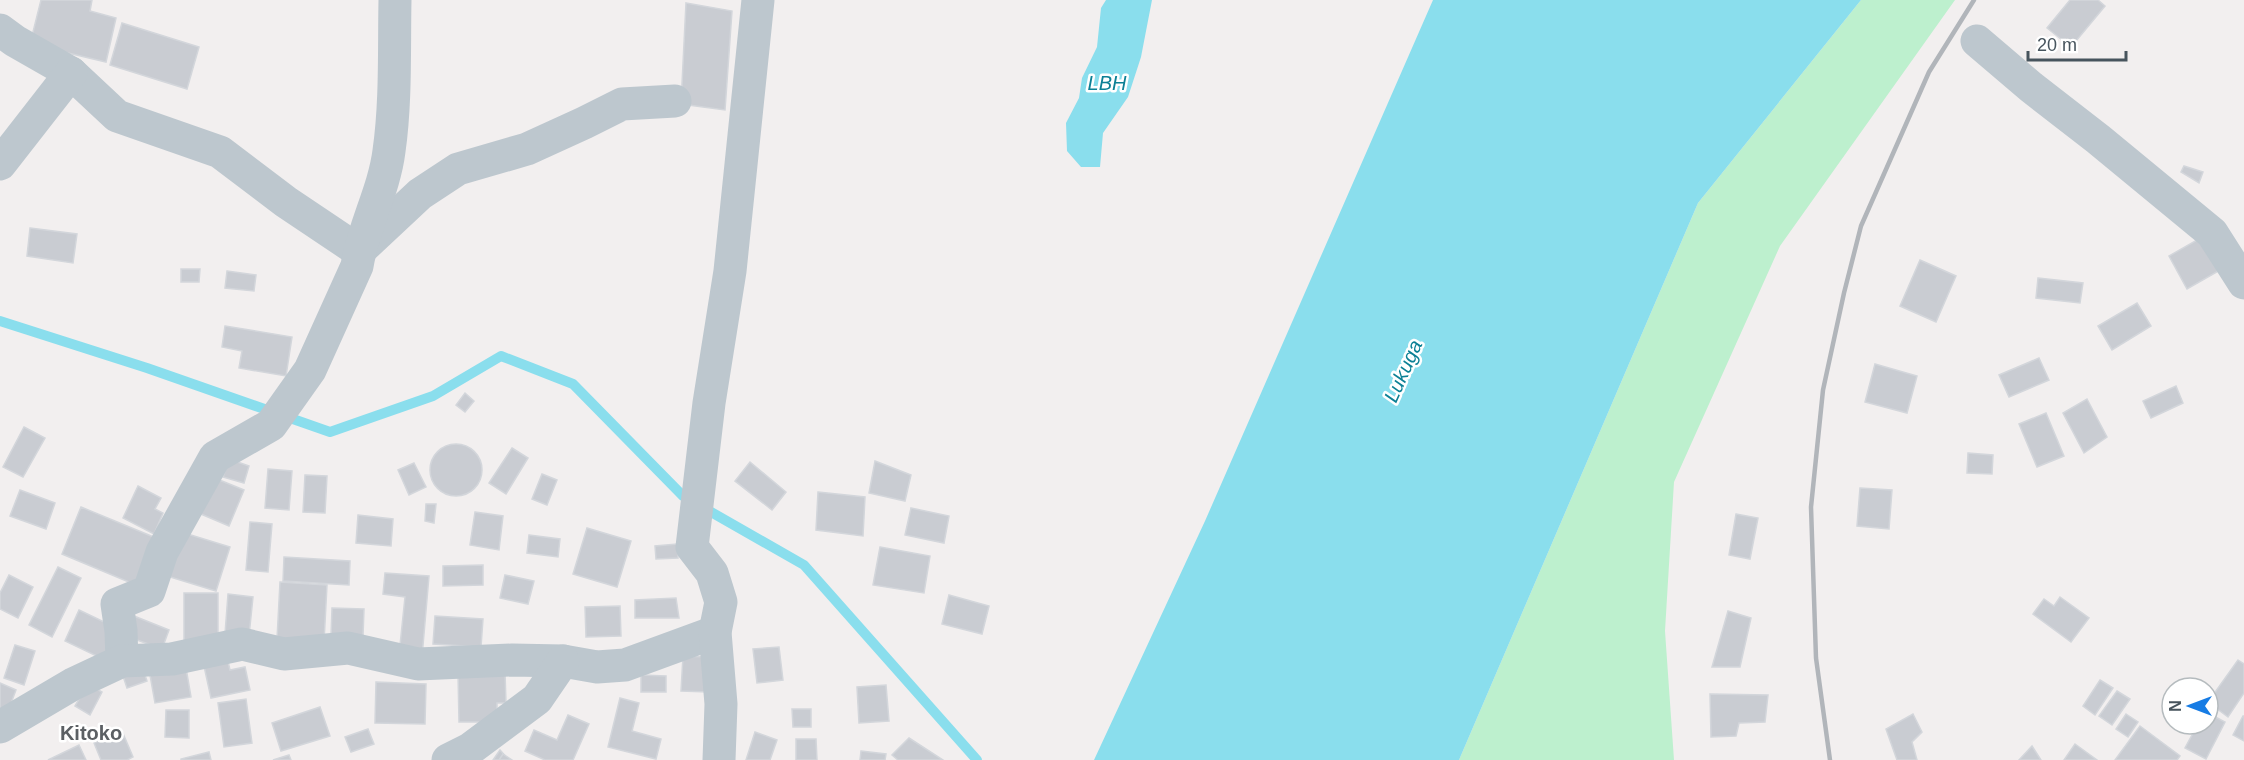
<svg xmlns="http://www.w3.org/2000/svg" width="2244" height="760" viewBox="0 0 2244 760" font-family="Arial,sans-serif">
<style>
.green{fill:#bdf0ce}
.water{fill:#8adeed}
.lines{fill:none;stroke-linecap:round;stroke-linejoin:round}
.stream{stroke:#8adeed;stroke-width:10}
.building{fill:#c9ccd2;stroke:#d3d6db;stroke-width:1.5}
.minor{stroke:#bdc7ce;stroke-width:33}
.rail{stroke:#b1b5ba;stroke-width:4.5}
.labels{text-anchor:middle;stroke-width:5;stroke-linejoin:round;paint-order:stroke}
.water-label{font-size:20px;font-style:italic;fill:#0c8095;stroke:#fff}
.neighbourhood-label{font-size:20px;font-weight:bold;fill:#5c6064;stroke:#fff}
</style>
<rect width="100%" height="100%" fill="#f2efef"/>
<polygon class="green" points="1861,0 1955,0 1780,246 1674,482 1665,631 1674,760 1459,760 1698,203"/>
<g class="water">
<polygon points="1106,0 1152,0 1141,57 1128,97 1103,133 1100,167 1081,167 1067,151 1066,123 1079,98 1082,78 1097,47 1101,8"/>
<polygon points="1433,0 1861,0 1698,203 1459,760 1094,760 1205,521"/>
</g>
<g class="lines">
<polyline class="stream" points="0,321 147,368 330,432 433,396 501,356 573,384 683,496 804,565 977,760"/>
</g>
<g class="building">
<polygon points="41,0 92,0 90,11 116,18 106,62 30,44"/>
<polygon points="2070,0 2098,0 2105,6 2071,47 2047,28"/>
<polygon points="686,3 732,11 725,110 681,104"/>
<polygon points="122,23 199,47 187,89 110,65"/>
<polygon points="2184,166 2203,172 2199,183 2181,172"/>
<polygon points="30,228 77,234 73,263 27,256"/>
<polygon points="2204,236 2222,269 2187,289 2169,256"/>
<polygon points="1920,260 1956,276 1936,322 1900,306"/>
<polygon points="181,269 200,269 199,282 181,282"/>
<polygon points="227,271 256,275 254,291 225,288"/>
<polygon points="2038,278 2083,283 2080,303 2036,298"/>
<polygon points="2137,303 2151,326 2112,350 2098,326"/>
<polygon points="225,326 292,337 286,376 239,368 242,351 222,347"/>
<polygon points="2039,358 2049,380 2009,397 1999,375"/>
<polygon points="1875,364 1917,376 1907,413 1865,402"/>
<polygon points="2176,386 2183,403 2151,418 2143,401"/>
<polygon points="465,393 474,401 465,412 456,405"/>
<polygon points="2087,399 2107,437 2084,453 2063,413"/>
<polygon points="2046,413 2064,456 2037,467 2019,424"/>
<polygon points="24,427 45,438 23,477 3,467"/>
<circle cx="456" cy="470" r="26"/>
<polygon points="512,448 528,458 506,494 489,483"/>
<polygon points="1968,453 1993,455 1992,474 1967,473"/>
<polygon points="229,459 249,466 244,483 223,477"/>
<polygon points="875,461 911,475 905,501 869,493"/>
<polygon points="750,462 786,492 772,510 735,481"/>
<polygon points="414,463 426,487 409,495 398,470"/>
<polygon points="268,469 292,471 289,510 265,508"/>
<polygon points="542,474 557,480 547,505 532,499"/>
<polygon points="305,475 327,476 325,513 303,512"/>
<polygon points="217,479 244,490 229,526 201,514"/>
<polygon points="138,486 161,498 155,509 163,513 154,534 123,518"/>
<polygon points="1860,488 1892,490 1889,529 1857,526"/>
<polygon points="20,490 55,503 46,529 10,516"/>
<polygon points="818,492 865,497 863,536 816,530"/>
<polygon points="426,504 436,504 434,523 425,521"/>
<polygon points="81,507 156,538 136,585 62,554"/>
<polygon points="911,508 949,516 944,543 905,535"/>
<polygon points="475,512 503,516 499,550 470,545"/>
<polygon points="1736,514 1758,518 1750,559 1729,555"/>
<polygon points="358,515 393,519 391,546 356,543"/>
<polygon points="250,522 272,524 268,572 246,570"/>
<polygon points="587,528 631,541 617,587 573,574"/>
<polygon points="181,532 230,547 216,591 167,576"/>
<polygon points="529,535 560,539 558,557 527,553"/>
<polygon points="677,544 678,558 656,559 655,546"/>
<polygon points="880,547 930,556 924,593 873,585"/>
<polygon points="284,557 350,561 349,585 283,581"/>
<polygon points="483,565 483,585 443,586 443,566"/>
<polygon points="58,567 81,578 52,637 29,625"/>
<polygon points="385,573 429,576 422,657 399,655 405,597 383,594"/>
<polygon points="9,575 33,587 18,618 0,609 0,593"/>
<polygon points="505,575 534,581 528,604 500,598"/>
<polygon points="280,582 327,585 324,642 277,639"/>
<rect x="184" y="593" width="34" height="54"/>
<polygon points="228,594 253,597 249,636 225,634"/>
<polygon points="949,595 989,606 982,634 942,624"/>
<polygon points="2060,597 2089,618 2071,642 2033,614 2044,599 2054,606"/>
<polygon points="676,598 679,618 635,618 635,600"/>
<polygon points="620,606 621,636 586,637 585,607"/>
<polygon points="332,608 364,609 363,636 331,636"/>
<polygon points="79,610 119,629 105,660 65,641"/>
<polygon points="1728,611 1751,618 1740,667 1712,667"/>
<polygon points="134,616 169,630 162,649 126,636"/>
<polygon points="435,616 483,619 481,647 433,644"/>
<polygon points="15,645 35,651 24,685 4,678"/>
<polygon points="779,647 783,680 757,683 753,649"/>
<polygon points="226,653 230,670 245,667 250,690 211,698 202,657"/>
<polygon points="683,656 709,657 708,692 681,691"/>
<polygon points="2238,660 2244,664 2244,693 2228,717 2208,702"/>
<polygon points="142,666 147,681 127,688 122,673"/>
<polygon points="186,668 191,697 155,703 150,675"/>
<polygon points="505,672 506,703 497,703 497,722 459,722 458,673"/>
<polygon points="641,675 666,676 666,692 641,692"/>
<polygon points="2100,680 2113,688 2095,715 2083,706"/>
<polygon points="376,682 426,684 425,724 375,723"/>
<polygon points="0,683 16,690 4,722 0,720"/>
<polygon points="88,684 102,692 90,715 75,706"/>
<polygon points="886,685 889,721 859,723 857,687"/>
<polygon points="2117,691 2130,699 2112,725 2099,716"/>
<polygon points="1710,694 1768,695 1765,722 1739,723 1736,736 1711,737"/>
<polygon points="620,698 639,703 632,731 661,739 656,759 608,747"/>
<polygon points="246,699 252,743 224,747 218,703"/>
<polygon points="320,707 330,736 281,751 272,723"/>
<polygon points="792,709 811,709 811,727 793,727"/>
<polygon points="166,710 189,710 189,738 165,737"/>
<polygon points="2208,713 2225,722 2206,759 2185,748 2198,724 2208,724"/>
<polygon points="1913,714 1922,732 1912,742 1917,760 1897,760 1886,729"/>
<polygon points="2126,714 2138,722 2128,737 2116,729"/>
<polygon points="568,715 589,724 573,760 545,760 525,751 534,730 557,740"/>
<polygon points="2243,716 2244,716 2244,741 2233,735"/>
<polygon points="2140,726 2180,756 2177,760 2115,760"/>
<polygon points="368,729 374,744 351,752 345,737"/>
<polygon points="122,731 133,757 127,760 101,760 94,743"/>
<polygon points="755,732 777,740 770,760 746,760"/>
<polygon points="909,738 943,760 898,760 892,755"/>
<polygon points="796,739 816,739 817,760 796,760"/>
<polygon points="2075,744 2097,760 2064,760"/>
<polygon points="79,745 86,760 48,760"/>
<polygon points="2032,746 2041,760 2019,760"/>
<polygon points="500,750 509,760 493,760"/>
<polygon points="861,751 886,754 885,760 860,760"/>
<polygon points="209,752 211,760 181,760 181,759"/>
<polygon points="503,754 512,760 499,760"/>
<polygon points="289,755 291,760 273,760"/>
</g>
<g class="lines">
<g class="minor">
<polyline points="0,30 15,41 71,73 117,116 220,152 286,202 359,251 420,194 458,169 527,149 584,123 622,104 675,101"/>
<polyline points="1977,41 2031,87 2098,139 2212,233 2244,283"/>
<polyline points="0,164 71,73"/>
<path d="M122,661L121,631L117,604L149,591L162,552L215,457L271,425L310,370L357,266C363,227 384,191 389,151C396,102 394,50 395,0"/>
<polyline points="0,727 73,684 122,661 172,659 242,644 284,654 348,648 418,664 512,660 563,661 597,667 625,665 715,632"/>
<polyline points="448,760 470,749 537,699 563,661"/>
<polyline points="719,760 721,704 715,632 721,602 712,573 692,547 709,403 730,271 758,0"/>
</g>
<polyline class="rail" points="1830,760 1816,658 1811,507 1823,390 1844,293 1861,226 1929,72 1974,0"/>
</g>
<g class="labels">
<g class="water-label">
<text x="1107" y="90">LBH</text>
<text transform="translate(1403 371) rotate(-66)" y="7">Lukuga</text>
</g>
<g class="neighbourhood-label">
<text x="91" y="740">Kitoko</text>
</g>
</g>
<g transform="translate(2190 706) rotate(270)"><circle r="28" fill="#ffffff" stroke="#b5bbbe" stroke-width="1.5"/>
<path d="M0-4.5L10 22L0 15L-10 22Z" fill="#177ce4"/>
<text y="-9" font-size="16" font-weight="bold" text-anchor="middle" fill="#47545d">N</text>
</g>
<path d="M2028 51v9h98v-9" fill="none" stroke="#47545d" stroke-width="3"/>
<text x="2037" y="51" font-size="18" fill="#47545d" stroke="#ffffff" stroke-width="4.5" paint-order="stroke">20 m</text>
</svg>
